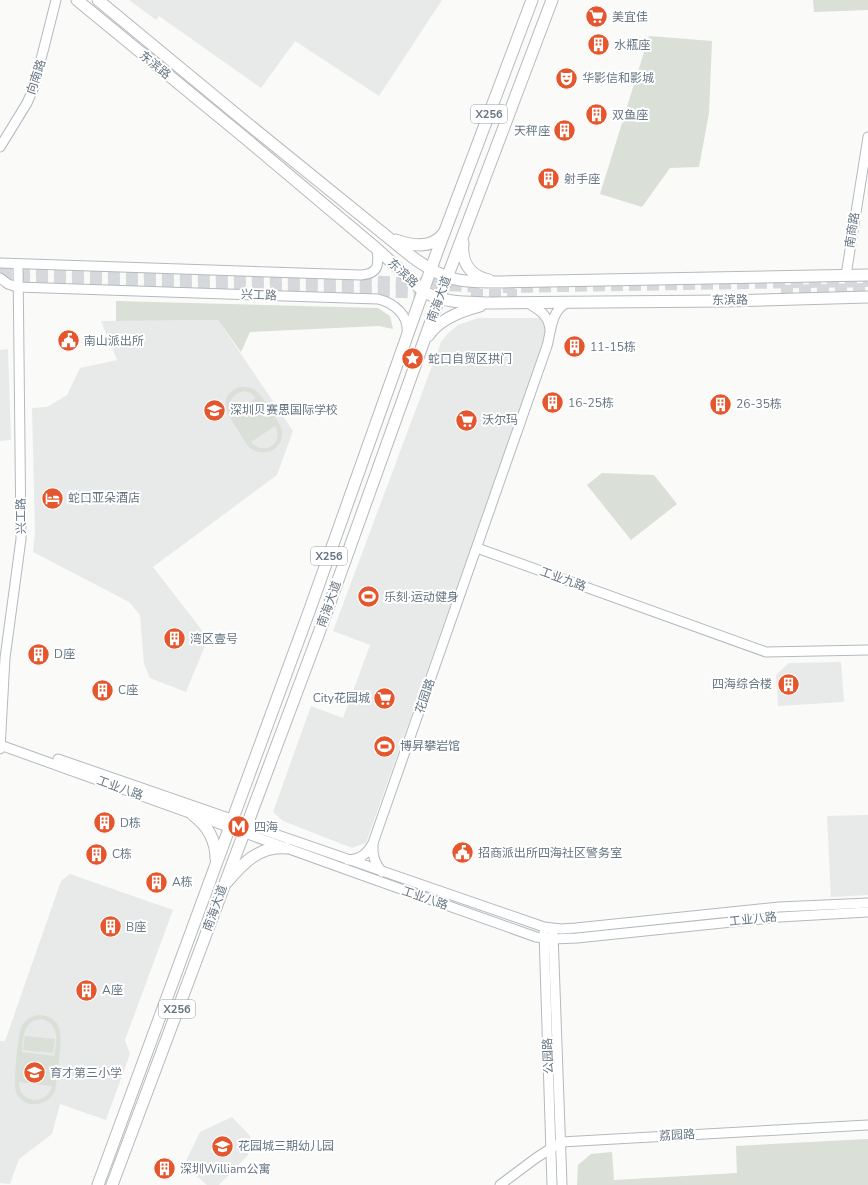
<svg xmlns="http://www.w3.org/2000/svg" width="868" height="1185" viewBox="0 0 868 1185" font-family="'Nunito Sans','Noto Sans SC',sans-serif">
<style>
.built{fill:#e8e9e9}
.green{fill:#dadfd7;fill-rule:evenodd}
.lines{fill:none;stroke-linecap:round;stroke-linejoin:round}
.highway-tunnel{stroke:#d5d9db;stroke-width:12;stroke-dasharray:12 6;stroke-linecap:butt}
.secondary-casing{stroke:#b3babf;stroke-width:11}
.primary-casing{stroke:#b5babe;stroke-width:13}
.secondary{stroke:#fff;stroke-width:9}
.primary{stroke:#fff;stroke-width:11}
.labels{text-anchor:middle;stroke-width:4;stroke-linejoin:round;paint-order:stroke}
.shield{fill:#fff;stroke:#939fa8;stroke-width:1}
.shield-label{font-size:11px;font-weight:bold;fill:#657683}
.poi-label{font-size:12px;fill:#657683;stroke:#fff;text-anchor:start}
.street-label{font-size:12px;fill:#657683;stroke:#fff}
</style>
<rect width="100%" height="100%" fill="#fafaf8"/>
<g class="built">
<polygon points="129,0 442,0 379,96 295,41 261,88 159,16 156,20"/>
<polygon points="478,318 539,318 548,330 366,843 352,848 283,821 273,812 311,706 343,718 370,645 333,631 441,342 448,333 458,325"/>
<polygon points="218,320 293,431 277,475 153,567 201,629 207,641 186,692 150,678 144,664 140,615 129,602 33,552 35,533 32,408 47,407 67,395 80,368 117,360 101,321"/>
<polygon points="8,349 11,440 0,441 0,350"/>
<polygon points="841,662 844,702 778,706 776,675 789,663"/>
<polygon points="868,815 868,895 831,897 827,816"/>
<polygon points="70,874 173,910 125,1040 130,1054 106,1120 60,1104 52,1134 19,1159 10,1184 0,1183 0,1041 5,1041 61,881"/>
<polygon points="232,1117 251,1137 248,1155 219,1185 207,1185 184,1165 200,1132"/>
</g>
<g class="green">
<polygon points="813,0 868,0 868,10 814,12"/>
<polygon points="649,36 712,41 709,113 699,167 670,168 642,207 600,194"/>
<polygon points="116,301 378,308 390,316 393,329 379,326 250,332 241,352 218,320 116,321"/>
<path d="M240,387C246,387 250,387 255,390C262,395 281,423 282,431C284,450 264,458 250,448C245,443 242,436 238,430C228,415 215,396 240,387ZM245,391L251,393L256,398L232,414C227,403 232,393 245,391ZM275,426C285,443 264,457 251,442Z"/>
<polygon points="602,473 654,475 677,504 631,540 587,485"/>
<path d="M37,1015C66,1015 61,1040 59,1060C57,1070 57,1081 55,1091C47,1107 24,1110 16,1092C13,1085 18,1036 21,1028C23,1021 30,1017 37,1015ZM42,1019C60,1024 57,1041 54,1056L22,1052C23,1038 23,1020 42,1019ZM19,1083V1082L52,1086C47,1106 19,1104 19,1083Z"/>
<polygon points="25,1036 55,1039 53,1053 23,1050"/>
<polygon points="868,1139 868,1185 577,1185 578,1165 591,1154 612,1152 614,1180 737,1173 736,1146"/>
</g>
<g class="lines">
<g class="highway-tunnel">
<polyline points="0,269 362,281 485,287"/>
<polyline points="0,279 433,293"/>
<polyline points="503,287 868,281"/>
<polyline points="781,291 868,289"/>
<polyline points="471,295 517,295"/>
</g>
<defs>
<g id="secondary">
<polyline points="0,147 27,103 34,87 56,0"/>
<path d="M0,263L361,275C379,274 379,264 377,249"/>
<polyline points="846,275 868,137"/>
<path d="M0,278L8,284L17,287L378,299C394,303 409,315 407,333"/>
<path d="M528,303C539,310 549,315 550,330"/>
<polyline points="477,548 766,652 868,650"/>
<polyline points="0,745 370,878 536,937 553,939 577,938 780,917 868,912"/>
<polyline points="0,749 5,658 21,539 18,264"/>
<polyline points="58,759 544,927 561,929 576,928 779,907 868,903"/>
<path d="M373,844C372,856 375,863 382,872"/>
<path d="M348,860C361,859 367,854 373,843L547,346C551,332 551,310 567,303"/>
<polyline points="544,932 552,1185"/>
<polyline points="553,933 562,1185"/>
<polyline points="500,1185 536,1158 561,1142 868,1125"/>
</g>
<g id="primary">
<path d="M77,0L245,138L377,249L423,291C444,304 468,302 492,303L726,301L868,297"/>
<path d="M98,0L242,119L411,256C446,282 459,282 501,282L868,275"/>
<path d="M396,240C412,246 432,249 444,233"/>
<path d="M463,243C461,262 470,276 489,280"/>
<path d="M428,336C439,319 461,311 480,306"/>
<path d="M193,815C208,826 216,840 216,859"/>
<path d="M227,882C243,863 259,846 286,848"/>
<polyline points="98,1185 310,609 437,252 532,0"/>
<polyline points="112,1185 323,622 439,299 552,0"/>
</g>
</defs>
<use href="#secondary" class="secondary-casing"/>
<use href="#primary" class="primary-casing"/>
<use href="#secondary" class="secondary"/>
<use href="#primary" class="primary"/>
</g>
<defs>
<symbol id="supermarket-disc" viewBox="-11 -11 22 22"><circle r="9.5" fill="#e4572e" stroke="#fff"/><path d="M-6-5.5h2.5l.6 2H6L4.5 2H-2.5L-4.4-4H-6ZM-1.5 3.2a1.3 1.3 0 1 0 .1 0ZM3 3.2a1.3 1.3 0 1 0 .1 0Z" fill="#fff"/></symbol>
<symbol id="building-disc" viewBox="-11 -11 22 22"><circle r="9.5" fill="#e4572e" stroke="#fff"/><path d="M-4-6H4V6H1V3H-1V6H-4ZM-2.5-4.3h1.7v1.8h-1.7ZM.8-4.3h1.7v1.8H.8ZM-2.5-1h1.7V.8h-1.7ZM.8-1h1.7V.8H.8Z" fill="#fff"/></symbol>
<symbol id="theatre-disc" viewBox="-11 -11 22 22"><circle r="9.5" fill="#e4572e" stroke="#fff"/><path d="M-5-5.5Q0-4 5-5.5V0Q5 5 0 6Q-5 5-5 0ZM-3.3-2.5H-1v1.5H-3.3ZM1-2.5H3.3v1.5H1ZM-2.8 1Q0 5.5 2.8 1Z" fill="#fff"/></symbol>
<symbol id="civic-disc" viewBox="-11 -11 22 22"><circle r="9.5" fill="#e4572e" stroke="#fff"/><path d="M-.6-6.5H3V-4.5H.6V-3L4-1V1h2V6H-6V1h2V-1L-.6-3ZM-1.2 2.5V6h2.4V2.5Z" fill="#fff"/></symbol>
<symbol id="sight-disc" viewBox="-11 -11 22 22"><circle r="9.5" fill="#e4572e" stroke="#fff"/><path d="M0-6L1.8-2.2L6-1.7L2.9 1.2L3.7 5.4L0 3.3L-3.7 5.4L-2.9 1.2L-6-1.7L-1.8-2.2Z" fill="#fff"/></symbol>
<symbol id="school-disc" viewBox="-11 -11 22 22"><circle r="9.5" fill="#e4572e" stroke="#fff"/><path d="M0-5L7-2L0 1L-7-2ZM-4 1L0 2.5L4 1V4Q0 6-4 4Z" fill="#fff"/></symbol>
<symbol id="hotel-disc" viewBox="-11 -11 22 22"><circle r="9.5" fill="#e4572e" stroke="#fff"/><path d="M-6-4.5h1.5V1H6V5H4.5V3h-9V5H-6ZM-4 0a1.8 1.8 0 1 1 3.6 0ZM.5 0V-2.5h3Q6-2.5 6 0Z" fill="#fff"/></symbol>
<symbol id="stadium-disc" viewBox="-11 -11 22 22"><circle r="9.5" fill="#e4572e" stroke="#fff"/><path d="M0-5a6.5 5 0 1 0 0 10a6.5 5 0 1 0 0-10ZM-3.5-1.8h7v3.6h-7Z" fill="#fff"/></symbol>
<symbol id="metro-disc" viewBox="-11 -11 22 22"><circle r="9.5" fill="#e4572e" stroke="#fff"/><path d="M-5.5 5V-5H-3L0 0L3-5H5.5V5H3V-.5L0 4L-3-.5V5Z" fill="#fff"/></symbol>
</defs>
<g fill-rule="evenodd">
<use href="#supermarket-disc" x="584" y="4" width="25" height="25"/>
<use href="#building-disc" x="586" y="32" width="25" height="25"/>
<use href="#theatre-disc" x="554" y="66" width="25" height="25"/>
<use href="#building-disc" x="584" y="102" width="25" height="25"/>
<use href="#building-disc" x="552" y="118" width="25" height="25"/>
<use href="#building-disc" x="536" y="166" width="25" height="25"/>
<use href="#civic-disc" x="56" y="328" width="25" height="25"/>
<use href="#building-disc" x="562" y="334" width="25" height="25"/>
<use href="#sight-disc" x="400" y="346" width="25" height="25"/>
<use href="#building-disc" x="540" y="390" width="25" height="25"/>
<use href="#building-disc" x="708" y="392" width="25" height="25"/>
<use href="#school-disc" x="202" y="398" width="25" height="25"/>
<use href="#supermarket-disc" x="454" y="408" width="25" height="25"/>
<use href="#hotel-disc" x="40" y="486" width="25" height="25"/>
<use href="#stadium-disc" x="356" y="584" width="25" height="25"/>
<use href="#building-disc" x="162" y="626" width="25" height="25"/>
<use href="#building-disc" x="26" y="642" width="25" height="25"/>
<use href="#building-disc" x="776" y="672" width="25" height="25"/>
<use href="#building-disc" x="90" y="678" width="25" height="25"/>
<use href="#supermarket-disc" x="372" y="686" width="25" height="25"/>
<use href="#stadium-disc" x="372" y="734" width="25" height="25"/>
<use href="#building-disc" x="92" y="810" width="25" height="25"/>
<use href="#metro-disc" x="226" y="814" width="25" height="25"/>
<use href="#civic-disc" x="450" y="840" width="25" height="25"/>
<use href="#building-disc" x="84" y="842" width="25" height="25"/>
<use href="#building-disc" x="144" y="870" width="25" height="25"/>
<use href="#building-disc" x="98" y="914" width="25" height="25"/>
<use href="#building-disc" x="74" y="978" width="25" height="25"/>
<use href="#school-disc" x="22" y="1060" width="25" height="25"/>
<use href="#school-disc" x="210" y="1134" width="25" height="25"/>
<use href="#building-disc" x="152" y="1156" width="25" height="25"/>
</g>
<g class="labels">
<g class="shield">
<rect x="471" y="105" width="36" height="18" rx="3"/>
<rect x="311" y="547" width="36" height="18" rx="3"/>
<rect x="159" y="1000" width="36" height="18" rx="3"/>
</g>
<g class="shield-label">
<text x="489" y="118">X256</text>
<text x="329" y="560">X256</text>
<text x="177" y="1013">X256</text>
</g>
<g class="poi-label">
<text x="612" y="21">美宜佳</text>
<text x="614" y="49">水瓶座</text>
<text x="582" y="82">华影信和影城</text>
<text x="612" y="119">双鱼座</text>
<text x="550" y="135" text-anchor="end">天秤座</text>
<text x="564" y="183">射手座</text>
<text x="84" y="345">南山派出所</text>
<text x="590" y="351">11-15栋</text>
<text x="428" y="363">蛇口自贸区拱门</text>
<text x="568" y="407">16-25栋</text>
<text x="736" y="408">26-35栋</text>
<text x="230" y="414">深圳贝赛思国际学校</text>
<text x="482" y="424">沃尔玛</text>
<text x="68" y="502">蛇口亚朵酒店</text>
<text x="384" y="601">乐刻·运动健身</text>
<text x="190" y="643">湾区壹号</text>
<text x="54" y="658">D座</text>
<text x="772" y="688" text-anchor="end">四海综合楼</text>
<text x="118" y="694">C座</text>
<text x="370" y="702" text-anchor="end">City花园城</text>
<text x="400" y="750">博昇攀岩馆</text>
<text x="120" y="827">D栋</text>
<text x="254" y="831">四海</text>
<text x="478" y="857">招商派出所四海社区警务室</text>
<text x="112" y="858">C栋</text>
<text x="172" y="886">A栋</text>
<text x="126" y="931">B座</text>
<text x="102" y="994">A座</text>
<text x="50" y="1077">育才第三小学</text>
<text x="238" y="1150">花园城三期幼儿园</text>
<text x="180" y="1173">深圳William公寓</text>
</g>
<g class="street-label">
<text transform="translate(155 65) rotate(39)" y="4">东滨路</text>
<text transform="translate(36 77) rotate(-72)" y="4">向南路</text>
<text transform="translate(852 230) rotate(-81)" y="4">南商路</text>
<text transform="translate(403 273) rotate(43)" y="4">东滨路</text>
<text transform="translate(259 295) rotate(2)" y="4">兴工路</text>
<text transform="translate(439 299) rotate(-70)" y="4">南海大道</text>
<text transform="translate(730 300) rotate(-1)" y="4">东滨路</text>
<text transform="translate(21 516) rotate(-91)" y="4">兴工路</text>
<text transform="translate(563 579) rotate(20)" y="4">工业九路</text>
<text transform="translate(329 604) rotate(-70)" y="4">南海大道</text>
<text transform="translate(425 696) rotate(-71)" y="4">花园路</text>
<text transform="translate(120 788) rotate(20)" y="4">工业八路</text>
<text transform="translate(425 898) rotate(19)" y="4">工业八路</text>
<text transform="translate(215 908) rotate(-70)" y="4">南海大道</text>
<text transform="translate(753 919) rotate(-6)" y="4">工业八路</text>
<text transform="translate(548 1056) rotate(-92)" y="4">公园路</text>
<text transform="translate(677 1135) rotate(-3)" y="4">荔园路</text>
</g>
</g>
</svg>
